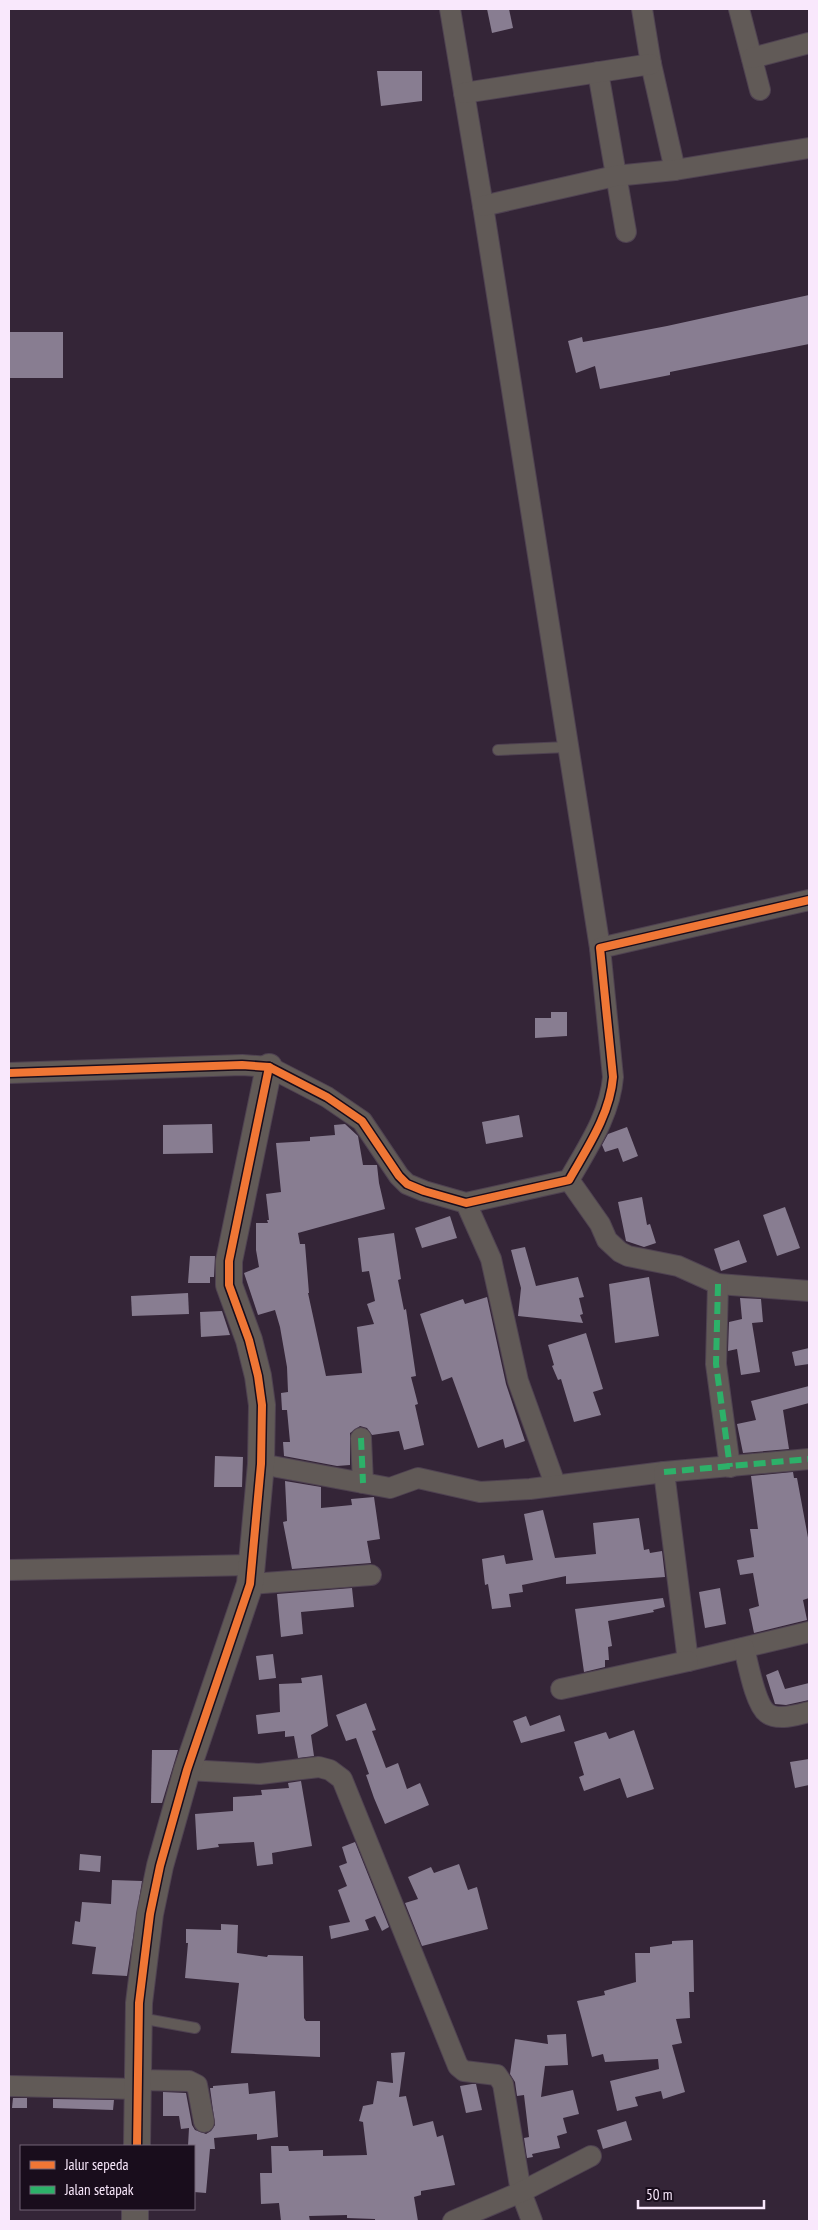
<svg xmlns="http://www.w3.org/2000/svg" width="818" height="2230" viewBox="0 0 818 2230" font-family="'PT Sans Narrow',sans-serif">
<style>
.building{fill:#887d91}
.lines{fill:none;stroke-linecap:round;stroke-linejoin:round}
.service-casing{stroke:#4f4251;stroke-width:12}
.minor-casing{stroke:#4f4251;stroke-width:22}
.tertiary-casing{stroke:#4f4251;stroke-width:28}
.service{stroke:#615a57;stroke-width:10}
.minor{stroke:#615a57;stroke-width:20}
.tertiary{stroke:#615a57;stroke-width:26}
.quiet{stroke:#2db169;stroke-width:6;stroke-dasharray:12 6;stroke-linecap:butt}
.cycleway-casing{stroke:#190d1c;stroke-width:11}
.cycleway{stroke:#f07635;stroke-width:8}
</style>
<rect width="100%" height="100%" fill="#342537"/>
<g class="building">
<polygon points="487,9 509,9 513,28 492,33"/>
<polygon points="377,71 422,71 422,101 381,106"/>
<polygon points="809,295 809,344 670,372 670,375 600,389 595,366 576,373 568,341 582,337 583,342 667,326"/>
<rect x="9" y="332" width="54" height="46"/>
<polygon points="551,1012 567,1012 567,1036 535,1038 535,1018 551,1018"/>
<polygon points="519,1115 523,1137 486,1144 482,1122"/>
<polygon points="212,1124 213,1153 163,1154 163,1125"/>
<polygon points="345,1124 358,1136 363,1165 377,1165 379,1183 385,1209 298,1233 300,1244 305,1244 309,1293 308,1293 326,1376 362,1373 357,1327 374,1324 367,1304 375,1301 369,1271 362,1272 358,1238 394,1233 401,1279 398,1280 404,1310 406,1309 416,1376 411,1377 418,1404 415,1405 424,1445 404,1450 399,1431 372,1435 367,1428 360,1426 350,1433 350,1465 337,1466 284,1456 283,1442 290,1442 287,1410 282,1410 281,1393 288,1392 287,1367 280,1327 275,1310 258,1315 244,1273 259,1267 256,1250 256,1223 268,1223 267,1220 269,1220 266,1194 281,1192 276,1143 310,1141 310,1137 335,1135 334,1125"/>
<polygon points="627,1127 638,1156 623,1162 618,1148 605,1152 602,1145 608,1134"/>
<polygon points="642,1197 647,1225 650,1224 656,1243 644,1247 626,1241 618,1202"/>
<polygon points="785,1207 800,1248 777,1256 763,1215"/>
<polygon points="450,1216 457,1238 422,1248 415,1228"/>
<polygon points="739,1240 747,1262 721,1271 714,1249"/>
<polygon points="525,1247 536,1286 578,1277 584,1297 579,1298 583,1314 580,1315 583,1323 518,1316 521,1288 511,1250"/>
<polygon points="190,1256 215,1256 214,1277 210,1277 210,1283 188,1283"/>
<polygon points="649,1277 659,1336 615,1343 609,1284"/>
<polygon points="188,1293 189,1314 132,1316 131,1296"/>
<polygon points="487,1297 506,1384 525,1441 505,1448 503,1439 478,1448 452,1377 442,1381 420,1314 463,1299 465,1304"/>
<polygon points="740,1298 761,1299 763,1322 752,1323 760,1372 741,1375 737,1349 728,1351 729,1322 742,1319"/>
<polygon points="222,1311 230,1335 201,1337 200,1312"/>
<polygon points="586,1333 603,1389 593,1392 601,1415 574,1422 561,1379 558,1380 552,1366 554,1365 548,1345"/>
<polygon points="809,1348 809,1364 795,1366 792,1352"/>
<polygon points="809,1386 809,1403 783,1410 789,1449 743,1453 737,1424 756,1420 751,1401"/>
<polygon points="215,1456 243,1457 242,1487 214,1487"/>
<polygon points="793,1472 794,1478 797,1478 809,1543 809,1598 803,1600 807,1620 754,1633 749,1609 759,1606 753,1573 740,1575 737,1560 754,1557 750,1529 758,1529 751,1476"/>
<polygon points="285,1481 321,1487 321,1508 352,1505 351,1499 374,1497 380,1539 367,1541 371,1563 292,1569 283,1522 287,1521"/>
<polygon points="543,1510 555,1558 596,1554 593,1523 639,1518 644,1550 649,1549 650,1553 662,1551 665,1577 566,1584 566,1576 522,1585 523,1592 509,1594 511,1607 492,1609 488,1584 485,1585 482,1559 504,1555 506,1564 533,1560 524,1514"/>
<polygon points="352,1588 354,1607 301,1612 303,1634 281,1637 277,1594"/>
<polygon points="720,1588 726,1624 705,1628 699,1592"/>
<polygon points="663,1598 665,1607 653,1610 654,1612 608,1621 612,1646 608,1647 609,1660 605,1660 605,1667 584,1672 575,1609"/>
<polygon points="273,1654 276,1678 259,1680 256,1656"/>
<polygon points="778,1670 785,1689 809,1683 809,1700 786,1705 775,1704 766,1675"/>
<polygon points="322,1675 328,1726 311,1735 314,1756 298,1758 294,1736 285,1737 285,1731 258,1734 256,1715 280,1712 279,1684 302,1683 301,1678"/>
<polygon points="366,1703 376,1730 372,1731 386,1768 398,1763 407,1789 420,1783 429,1805 385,1824 374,1798 366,1775 369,1774 356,1738 346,1741 336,1715"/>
<polygon points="560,1715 565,1731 521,1743 513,1721 526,1716 530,1726"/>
<polygon points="634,1730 654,1789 627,1798 620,1778 584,1791 579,1777 584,1775 574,1742 606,1732 609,1739"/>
<polygon points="152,1750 178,1750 162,1803 151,1803"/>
<polygon points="809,1759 809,1785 795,1788 790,1762"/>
<polygon points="301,1781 312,1846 272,1853 273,1864 257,1866 254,1842 218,1844 219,1847 197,1850 195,1814 233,1811 233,1797 262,1795 261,1790 289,1788 288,1783"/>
<polygon points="355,1842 389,1927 382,1931 375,1916 365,1920 369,1930 331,1939 329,1926 350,1922 338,1890 347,1886 339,1866 347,1863 342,1847"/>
<polygon points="80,1854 101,1856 100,1872 79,1870"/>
<polygon points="459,1864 468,1890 477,1887 488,1929 422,1946 405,1903 418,1899 408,1877 431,1867 434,1873"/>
<polygon points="112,1880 142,1881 127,1976 92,1974 96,1947 72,1944 75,1921 80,1922 82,1902 111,1904"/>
<polygon points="221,1924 238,1925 237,1953 267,1957 268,1955 303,1956 304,2018 306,2021 320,2021 320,2057 231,2053 239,1983 185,1978 188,1943 186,1943 186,1929 221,1930"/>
<polygon points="693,1940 694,1992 689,1992 690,2018 676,2019 682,2043 672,2045 685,2092 663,2099 661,2091 635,2097 638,2106 617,2111 610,2081 659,2069 658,2059 605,2062 603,2054 592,2057 577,2001 605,1995 604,1991 636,1982 635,1953 650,1953 650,1947 672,1944 672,1941"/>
<polygon points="566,2034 568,2065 545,2066 541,2097 573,2090 579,2114 563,2118 567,2133 557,2136 560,2148 532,2154 533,2157 527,2158 524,2138 529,2137 524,2095 517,2096 515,2082 510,2074 515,2039 548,2044 547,2035"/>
<polygon points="405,2052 399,2097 406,2096 413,2126 433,2121 437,2137 443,2135 455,2185 421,2191 421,2195 414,2197 418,2221 375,2221 375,2219 347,2218 347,2215 309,2216 310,2221 281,2221 279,2203 261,2204 260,2173 272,2173 271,2146 288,2146 289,2151 323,2150 323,2156 367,2155 363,2122 359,2121 363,2106 373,2104 377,2081 393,2083 391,2053"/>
<polygon points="248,2083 249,2094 275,2091 278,2137 257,2140 257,2134 214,2138 215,2149 210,2149 206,2193 194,2192 194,2146 188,2146 189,2128 181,2129 179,2116 163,2116 163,2092 186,2093 192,2125 195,2130 206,2134 211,2131 215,2125 210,2088 213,2088 213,2086"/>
<polygon points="472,2084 476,2084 482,2110 466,2113 460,2086"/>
<polygon points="13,2098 27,2098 27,2108 12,2108"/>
<polygon points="53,2099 114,2100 113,2110 53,2108"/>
<polygon points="626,2121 632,2140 603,2149 597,2130"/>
</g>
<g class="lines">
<defs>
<g id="service">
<polyline points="498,750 568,747"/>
<polyline points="140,2018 195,2028"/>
</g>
<g id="minor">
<polyline points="450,9 483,206 600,948"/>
<polyline points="642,9 651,64 675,170"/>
<polyline points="739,9 760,90"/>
<polyline points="752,58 809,43"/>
<polyline points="598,72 626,232"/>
<polyline points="464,93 651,64"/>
<polyline points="483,206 615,176 675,170 809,148"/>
<path d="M9,1073L242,1065L269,1067L327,1097L362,1121L399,1176L407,1184L424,1191L466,1203L569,1180C587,1148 610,1115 613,1077L600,948L809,900"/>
<polyline points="569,1180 600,1224 607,1240 620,1252 628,1256 678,1266 718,1284 809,1291"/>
<polyline points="466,1203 491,1259 518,1381 555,1484"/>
<polyline points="718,1284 716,1364 730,1467"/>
<polyline points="361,1438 363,1483"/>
<polyline points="261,1464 390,1488 418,1478 480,1492 530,1489 664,1472 809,1459"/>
<polyline points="664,1472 688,1661 809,1632"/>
<polyline points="9,1570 251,1565"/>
<polyline points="250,1584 371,1575"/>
<path d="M744,1648C748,1663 755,1704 767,1713C777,1721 798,1715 809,1712"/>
<polyline points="561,1689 688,1661"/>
<polyline points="187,1770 260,1774 319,1767 330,1770 342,1779 458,2066 464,2071 497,2075 503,2084 521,2192 532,2221"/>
<polyline points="138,2080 189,2081 197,2085 204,2122"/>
<polyline points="9,2086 138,2089"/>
<polyline points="453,2221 521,2192 591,2156"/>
</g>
<g id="tertiary">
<polyline points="137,2146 139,2003 150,1914 160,1866 187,1770 250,1584 261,1464 262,1405 258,1376 249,1340 229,1285 229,1261 269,1067"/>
<polyline points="135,2221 135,2209"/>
</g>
</defs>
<use href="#service" class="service-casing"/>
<use href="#minor" class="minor-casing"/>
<use href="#tertiary" class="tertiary-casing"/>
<use href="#service" class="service"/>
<use href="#minor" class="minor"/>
<use href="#tertiary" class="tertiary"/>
<g class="quiet">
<polyline points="718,1284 716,1364 730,1467"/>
<polyline points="361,1438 363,1483"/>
<polyline points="664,1472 809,1459"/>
</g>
<defs>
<g id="cycleway">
<path d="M9,1073L242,1065L269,1067L327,1097L362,1121L399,1176L407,1184L424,1191L466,1203L569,1180C587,1148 610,1115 613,1077L600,948L809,900"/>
<polyline points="137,2146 139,2003 150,1914 160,1866 187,1770 250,1584 261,1464 262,1405 258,1376 249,1340 229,1285 229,1261 269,1067"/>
</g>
</defs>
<use href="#cycleway" class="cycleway-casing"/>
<use href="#cycleway" class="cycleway"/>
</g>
<rect width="818" height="2230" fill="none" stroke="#f9e8fc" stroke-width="20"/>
<rect x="20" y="2145" width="175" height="65" fill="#190d1c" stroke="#736576"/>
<rect x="30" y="2161" width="25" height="8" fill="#f07635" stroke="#736576"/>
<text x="65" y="2170" font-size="15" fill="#f9e8fc">Jalur sepeda</text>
<rect x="30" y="2186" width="25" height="8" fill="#2db169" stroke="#736576"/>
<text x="65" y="2195" font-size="15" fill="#f9e8fc">Jalan setapak</text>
<path d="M638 2200v8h126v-8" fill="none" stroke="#f9e8fc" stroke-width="2.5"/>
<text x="646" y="2200" font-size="15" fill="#f9e8fc" stroke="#190d1c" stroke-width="4" paint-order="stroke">50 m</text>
</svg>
